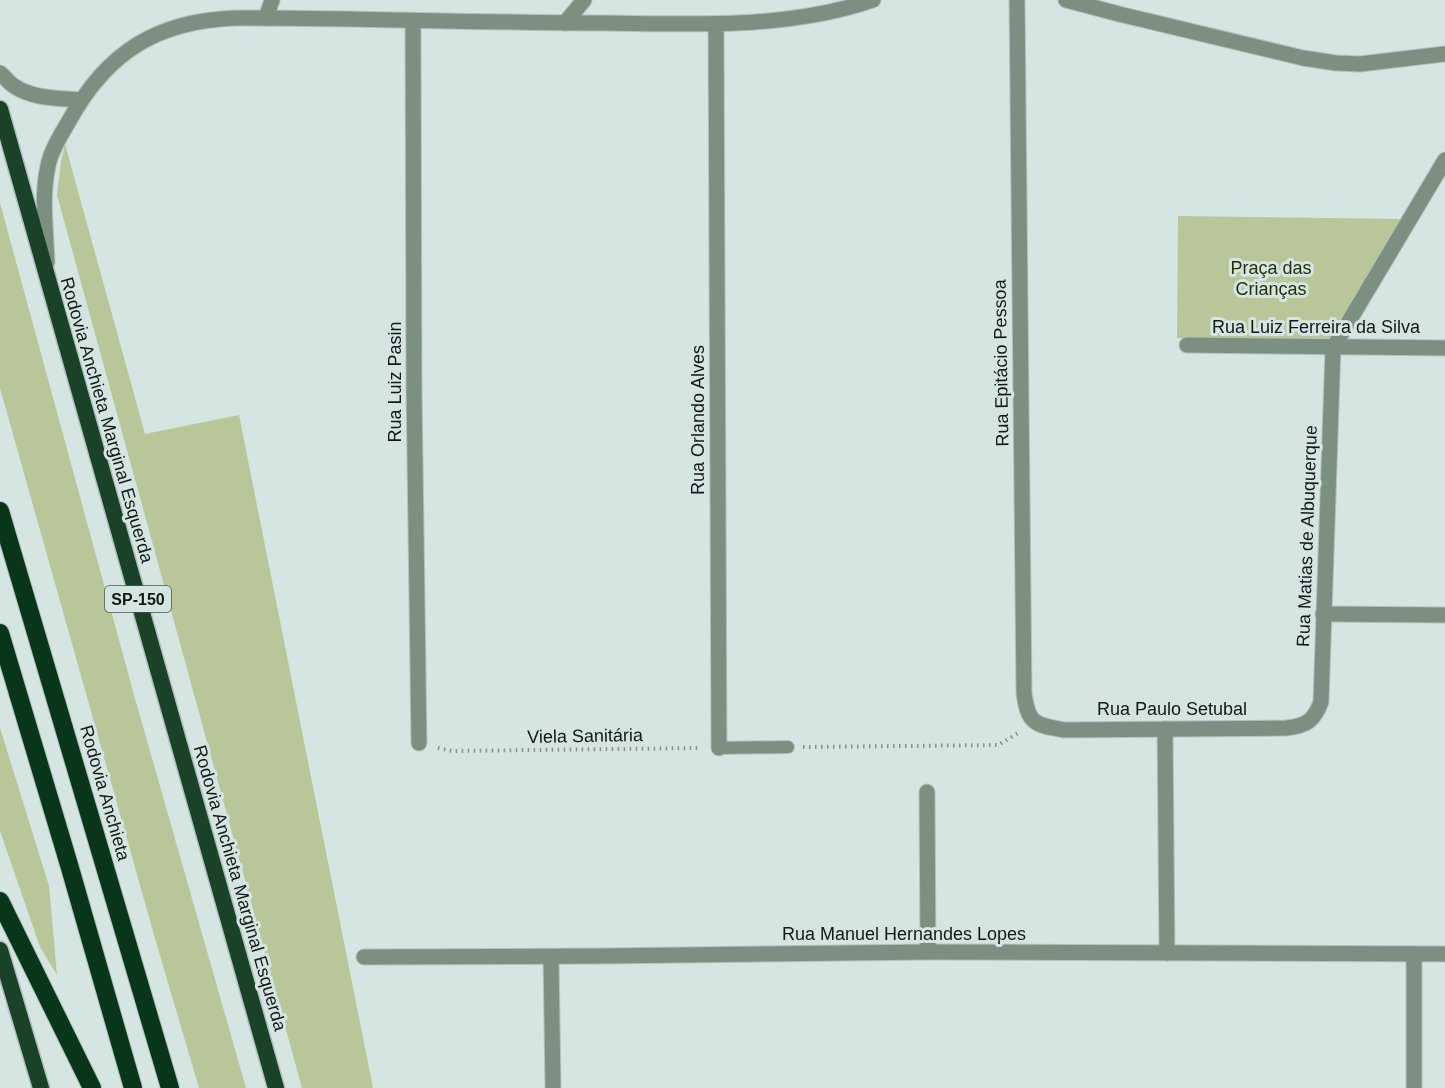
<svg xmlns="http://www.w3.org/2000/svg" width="1445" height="1088" viewBox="0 0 1445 1088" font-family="Helvetica,sans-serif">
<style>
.green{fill:#b8c699}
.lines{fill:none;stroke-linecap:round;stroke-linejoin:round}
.service-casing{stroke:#b1c0bd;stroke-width:14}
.minor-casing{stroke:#b1c0bd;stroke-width:17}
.trunk-casing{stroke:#b1c0bd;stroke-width:19}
.motorway-casing{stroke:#b1c0bd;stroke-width:20}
.path{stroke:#84918e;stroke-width:4;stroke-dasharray:1.5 4.5;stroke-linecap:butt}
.service{stroke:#7c9081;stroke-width:12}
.minor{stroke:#7c9081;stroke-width:15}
.trunk{stroke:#1a4228;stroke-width:16}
.motorway{stroke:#09361b;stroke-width:18}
.labels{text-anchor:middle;stroke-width:6;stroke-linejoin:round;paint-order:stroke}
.shield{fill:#d4e5e2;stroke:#4c5654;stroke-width:1.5}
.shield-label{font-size:16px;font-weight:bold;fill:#121817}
.park-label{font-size:18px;fill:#262f09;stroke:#d4e5e2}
.street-label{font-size:18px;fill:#121817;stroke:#d4e5e2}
</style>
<rect width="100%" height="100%" fill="#d4e5e2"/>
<g class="green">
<polygon points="65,144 145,434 239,415 373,1088 302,1088 57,195 61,162"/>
<polygon points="0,203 134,695 246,1088 199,1088 156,942 0,388"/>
<polygon points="1178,216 1401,219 1328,340 1177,338"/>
<polygon points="0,728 49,886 57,975 40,947 0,831"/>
</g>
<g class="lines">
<defs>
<polyline id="service" points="719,748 788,747"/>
<g id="minor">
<path d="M1017,0L1024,693C1028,724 1035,725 1064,730L1286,728C1306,726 1314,721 1321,702L1333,348L1445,160"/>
<polyline points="1066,0 1119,14 1303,58 1336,63 1360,64 1445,54"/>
<polyline points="266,18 272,0"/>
<polyline points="413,21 414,388 419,743"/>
<polyline points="565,23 584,0"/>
<polyline points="716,24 719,748"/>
<path d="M0,73C5,77 9,83 14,86C33,99 59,98 80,100"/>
<path d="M47,262C46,231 41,197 48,166C51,150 61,135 69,121C107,52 157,21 235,18C359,18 483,23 607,23C695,24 789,29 873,0"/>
<polyline points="1187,345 1445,348"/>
<polyline points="1323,614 1445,615"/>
<polyline points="1165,729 1167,953"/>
<polyline points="927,792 928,952"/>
<polyline points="1414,954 1414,1088"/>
<polyline points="364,957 603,956 928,952 1445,954"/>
<polyline points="551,957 553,1088"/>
</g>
<g id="trunk">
<polyline points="0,109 276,1088"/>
<polyline points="0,950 41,1088"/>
</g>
<g id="motorway">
<polyline points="0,511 170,1088"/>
<polyline points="0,633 70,868 133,1088"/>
<polyline points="0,901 92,1088"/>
</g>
</defs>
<use href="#service" class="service-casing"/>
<use href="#minor" class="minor-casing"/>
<use href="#trunk" class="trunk-casing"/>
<use href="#motorway" class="motorway-casing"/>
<g class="path">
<polyline points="803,747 998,745 1020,732"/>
<polyline points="438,748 452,751 700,748"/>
</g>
<use href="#service" class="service"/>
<use href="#minor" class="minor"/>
<use href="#trunk" class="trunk"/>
<use href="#motorway" class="motorway"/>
</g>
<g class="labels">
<rect class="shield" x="105" y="586" width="66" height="26" rx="4.5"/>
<g class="shield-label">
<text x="138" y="605">SP-150</text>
</g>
<g class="park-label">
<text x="1271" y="274">Praça das<tspan x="1271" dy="21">Crianças</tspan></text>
</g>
<g class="street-label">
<text x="1316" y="333">Rua Luiz Ferreira da Silva</text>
<text transform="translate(1001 363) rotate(-91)" y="6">Rua Epitácio Pessoa</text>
<text transform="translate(395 382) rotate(-90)" y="6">Rua Luiz Pasin</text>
<text transform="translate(107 420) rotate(74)" y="6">Rodovia Anchieta Marginal Esquerda</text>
<text transform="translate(698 420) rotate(-90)" y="6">Rua Orlando Alves</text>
<text transform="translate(1307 536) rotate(-88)" y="6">Rua Matias de Albuquerque</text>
<text x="1172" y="715">Rua Paulo Setubal</text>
<text transform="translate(585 736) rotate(-1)" y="6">Viela Sanitária</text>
<text transform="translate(105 793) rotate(74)" y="6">Rodovia Anchieta</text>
<text transform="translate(240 888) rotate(74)" y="6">Rodovia Anchieta Marginal Esquerda</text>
<text x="904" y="940">Rua Manuel Hernandes Lopes</text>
</g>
</g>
</svg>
